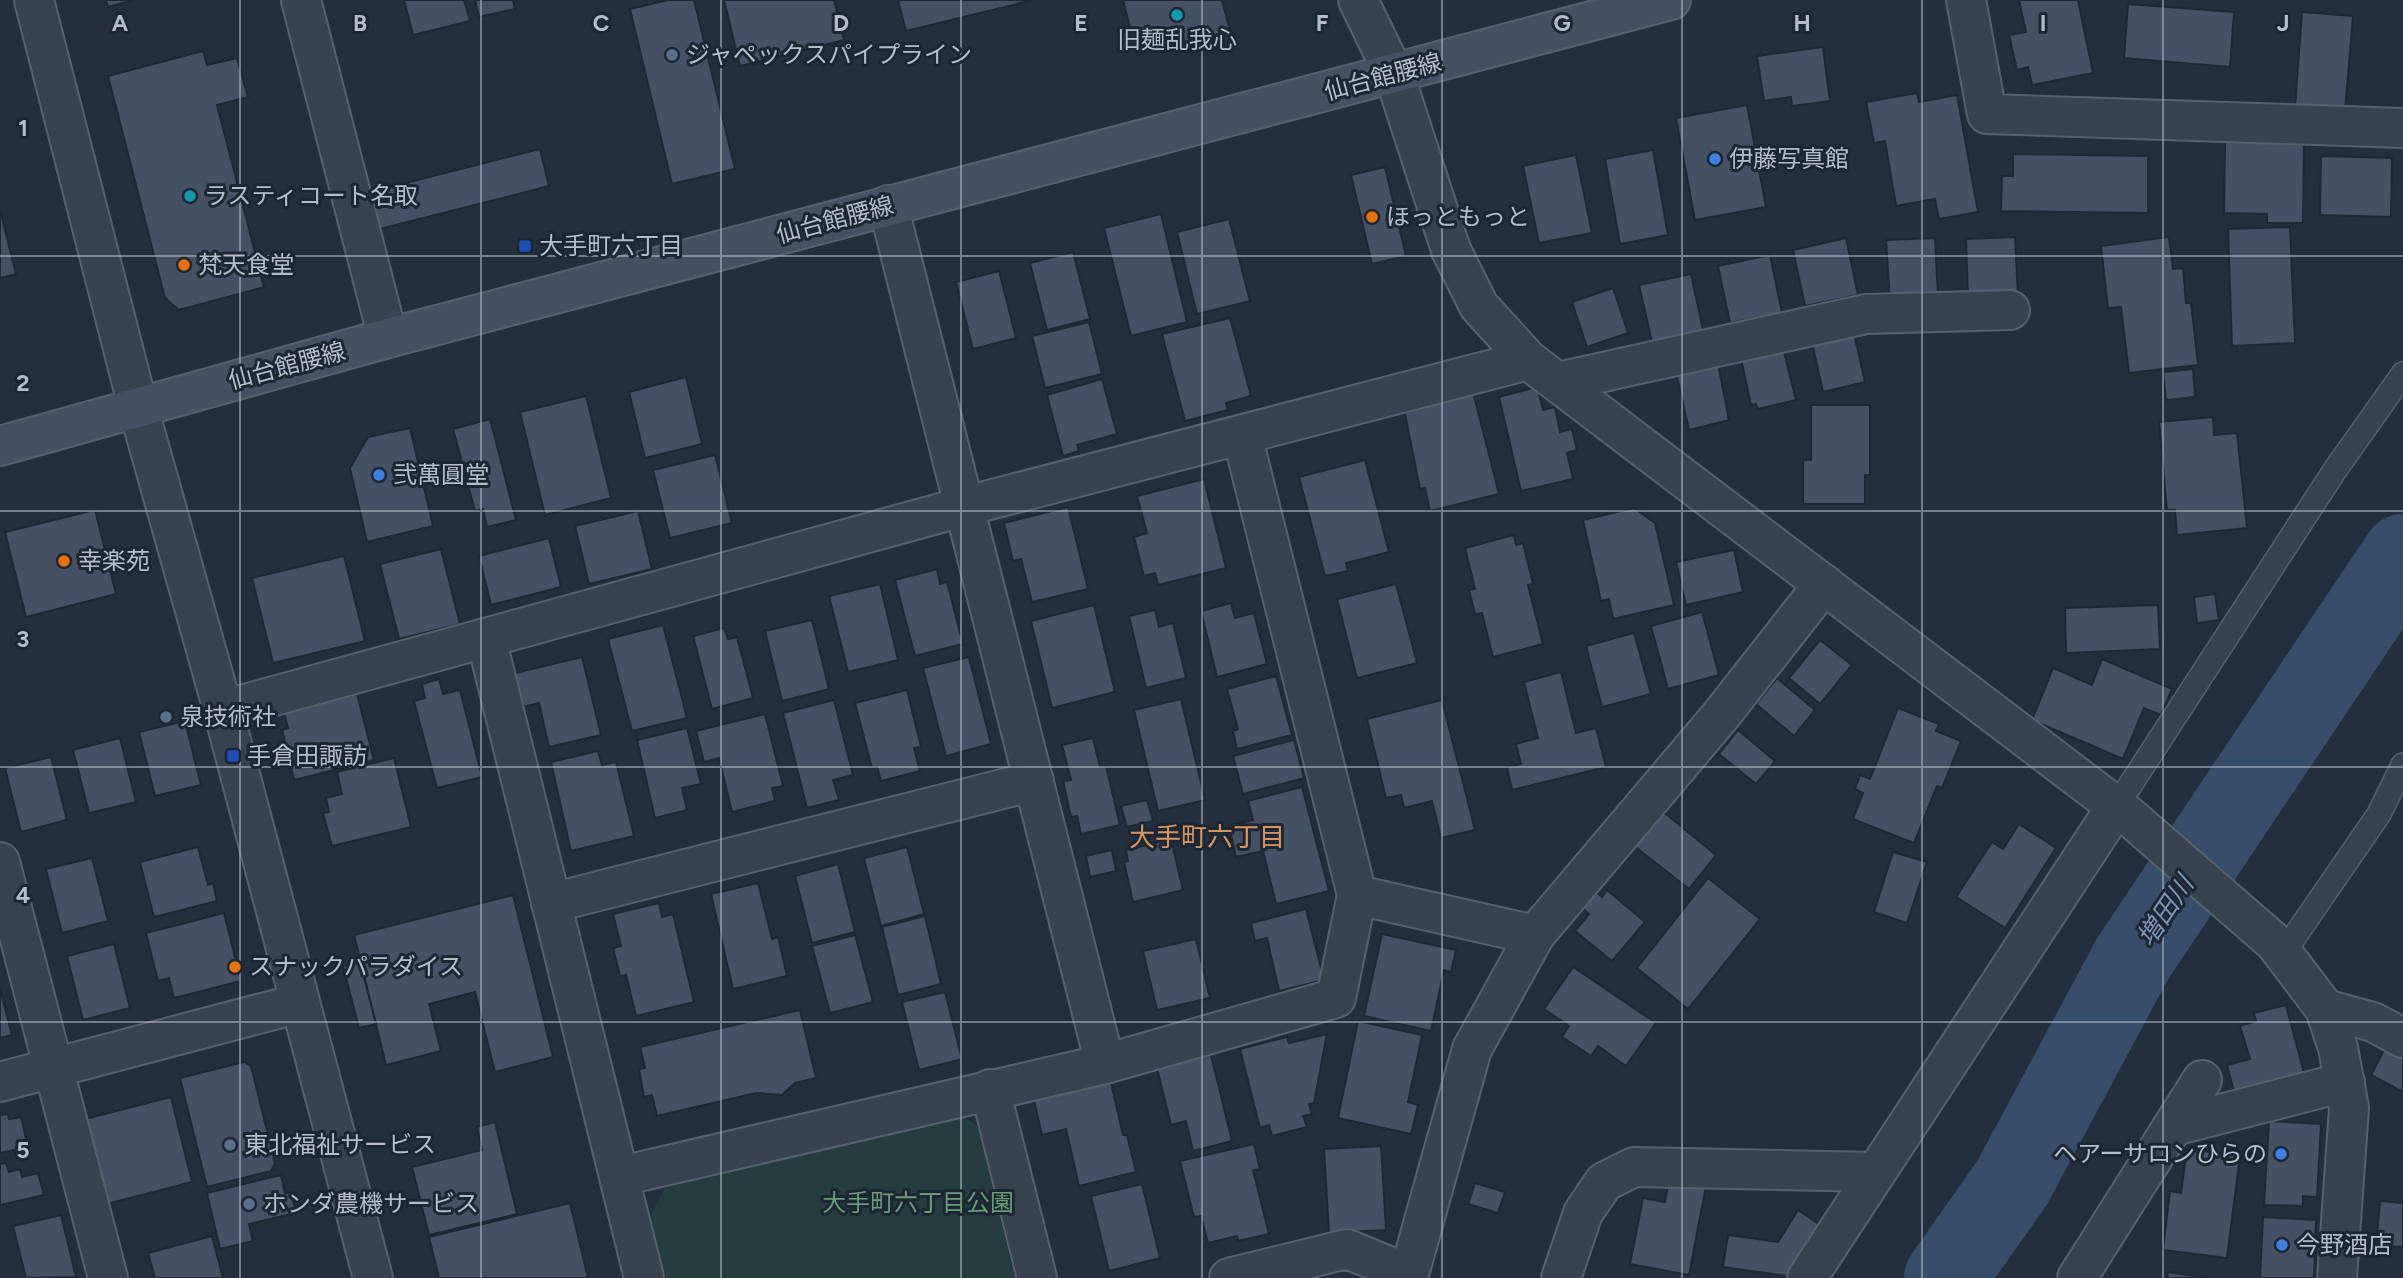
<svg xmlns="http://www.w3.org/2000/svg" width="2403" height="1278" viewBox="0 0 2403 1278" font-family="Figtree,'Noto Sans JP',sans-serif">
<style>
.green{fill:#263c3f}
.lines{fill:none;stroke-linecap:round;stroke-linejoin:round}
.river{stroke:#394c67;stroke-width:82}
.building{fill:#455162;stroke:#1f2835;stroke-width:2}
.service-casing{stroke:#565f6c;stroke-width:26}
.minor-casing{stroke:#565f6c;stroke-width:42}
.tertiary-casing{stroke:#565f6c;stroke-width:42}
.secondary-casing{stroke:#565f6c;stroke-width:42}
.service{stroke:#38414e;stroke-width:23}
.minor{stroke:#38414e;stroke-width:38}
.tertiary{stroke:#38414e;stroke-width:38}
.secondary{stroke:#465061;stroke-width:38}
.grid{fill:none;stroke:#b4bcc9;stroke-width:2;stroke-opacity:0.55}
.culture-dot{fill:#0f9aa8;stroke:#1d2633;stroke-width:2.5}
.service-dot{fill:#5c6f8a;stroke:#1d2633;stroke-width:2.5}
.shop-dot{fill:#3f7fe0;stroke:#1d2633;stroke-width:2.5}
.food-dot{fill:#e8710a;stroke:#1d2633;stroke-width:2.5}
.transit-dot{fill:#1a4fb4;stroke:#1d2633;stroke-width:2.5}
.labels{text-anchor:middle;stroke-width:6;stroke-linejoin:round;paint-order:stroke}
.poi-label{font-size:24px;fill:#b4bcc9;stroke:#1d2633;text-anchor:start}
.street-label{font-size:24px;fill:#b4bcc9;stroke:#1d2633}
.park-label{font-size:24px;fill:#6b9a76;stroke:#1d2633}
.neighbourhood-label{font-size:26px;fill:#d59563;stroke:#1d2633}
.water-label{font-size:26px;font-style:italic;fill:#7c92b1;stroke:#1d2633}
.grid-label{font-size:23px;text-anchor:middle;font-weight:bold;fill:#b4bcc9;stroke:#1d2633;stroke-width:6;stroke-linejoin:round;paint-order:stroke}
</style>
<rect width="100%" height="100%" fill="#242f3e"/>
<polygon class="green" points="961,1115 980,1128 1014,1278 665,1278 650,1217 665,1188"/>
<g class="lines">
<polyline class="river" points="1945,1278 2012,1183 2133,958 2403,555"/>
</g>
<g class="building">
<polygon points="106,0 134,0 108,7"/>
<polygon points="404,0 464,0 470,21 413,35"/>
<polygon points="475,0 513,0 515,9 479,17"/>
<polygon points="668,0 694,0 735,169 672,184 630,9"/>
<polygon points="724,0 834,0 844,40 740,66"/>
<polygon points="898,0 1033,0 906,31"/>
<polygon points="1123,0 1222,0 1230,31 1137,55"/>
<polygon points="2019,0 2078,0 2093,73 2032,85 2028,67 2017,70 2009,35 2026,32"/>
<polygon points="2128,4 2234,12 2230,67 2124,58"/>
<polygon points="2302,12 2353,16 2345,111 2295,107"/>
<polygon points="1823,47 1830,101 1792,106 1791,97 1764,101 1757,56"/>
<polygon points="203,51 207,65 237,58 248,97 217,105 264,287 179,310 165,298 108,76"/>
<polygon points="1917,93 1919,102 1957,95 1978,212 1939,219 1935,199 1896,206 1885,141 1874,143 1866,102"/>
<polygon points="1747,105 1766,207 1695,220 1676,118"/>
<polygon points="2225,142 2304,144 2303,223 2267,223 2267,214 2224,213"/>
<polygon points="540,149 549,186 376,230 366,193"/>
<polygon points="1653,150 1668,235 1620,244 1605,159"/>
<polygon points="2013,154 2148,156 2148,213 2001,211 2002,176 2013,176"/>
<polygon points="1576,155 1592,233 1539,243 1523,166"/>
<polygon points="2321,156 2392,158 2391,217 2320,215"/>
<polygon points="1385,167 1406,256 1372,264 1351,175"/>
<polygon points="0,210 16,274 0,278"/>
<polygon points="1161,214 1187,322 1131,336 1104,228"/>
<polygon points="1229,219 1250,301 1197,314 1177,232"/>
<polygon points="2290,227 2295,343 2232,346 2228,229"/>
<polygon points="2015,237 2018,297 1968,299 1966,239"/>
<polygon points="2169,237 2173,269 2183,268 2186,303 2191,303 2198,365 2129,373 2121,307 2108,308 2101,246"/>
<polygon points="1846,238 1858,295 1805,306 1793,250"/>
<polygon points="1935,238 1938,298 1890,301 1886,240"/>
<polygon points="1073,252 1090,319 1047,330 1030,263"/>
<polygon points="1770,255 1782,313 1730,323 1718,266"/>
<polygon points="999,271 1016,338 973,349 956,282"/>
<polygon points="1691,274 1703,330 1652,342 1639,285"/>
<polygon points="1613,288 1628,333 1587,347 1572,302"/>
<polygon points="1230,318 1251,396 1226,403 1228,410 1185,421 1162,334"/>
<polygon points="1089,322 1102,374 1045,388 1032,336"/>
<polygon points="1853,329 1865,382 1823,392 1811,338"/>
<polygon points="1782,344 1796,400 1758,409 1756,404 1751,405 1740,354"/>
<polygon points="1717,358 1729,420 1689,430 1675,368"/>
<polygon points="2193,369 2195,397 2166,400 2163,372"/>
<polygon points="686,377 702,444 645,458 629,392"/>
<polygon points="1102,379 1117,434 1077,445 1079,451 1063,456 1047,395"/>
<polygon points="1537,387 1543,410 1555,407 1560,432 1572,429 1577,450 1567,453 1573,479 1521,491 1499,397"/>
<polygon points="1473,392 1499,494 1430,511 1425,488 1420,489 1404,409"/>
<polygon points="586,396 611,498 545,515 520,412"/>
<polygon points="1811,405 1870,405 1870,475 1865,475 1865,504 1803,504 1803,460 1811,460"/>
<polygon points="2213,417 2214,435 2237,433 2247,528 2177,535 2175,510 2167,510 2159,422"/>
<polygon points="490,419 516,520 487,527 483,509 475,511 453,429"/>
<polygon points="410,428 433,526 367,542 350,468 368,437"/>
<polygon points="715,455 732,523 670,538 653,470"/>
<polygon points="1365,460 1389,552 1346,563 1348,571 1325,576 1299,477"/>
<polygon points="1204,479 1226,568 1158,585 1155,573 1144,576 1134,537 1147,533 1137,496"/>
<polygon points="1068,507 1088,589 1032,602 1021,559 1013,561 1004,523"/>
<polygon points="1634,508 1655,523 1674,605 1613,619 1609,599 1601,601 1583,520"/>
<polygon points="95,510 116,594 26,617 5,532"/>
<polygon points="638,511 652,569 589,584 575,526"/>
<polygon points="1514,535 1516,545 1523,543 1533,584 1528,585 1543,644 1493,657 1482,613 1475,614 1469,590 1475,589 1465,548"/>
<polygon points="549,538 561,587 491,605 479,556"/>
<polygon points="441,549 460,624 399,639 380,564"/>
<polygon points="1734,550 1743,592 1686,605 1676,562"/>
<polygon points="344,556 365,641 273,663 252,578"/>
<polygon points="937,569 940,584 947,582 963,644 915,656 895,580"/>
<polygon points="880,584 898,660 848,672 829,596"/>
<polygon points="1396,584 1417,663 1357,678 1337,599"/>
<polygon points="2215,594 2219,620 2197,623 2194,597"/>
<polygon points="1231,603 1235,618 1254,613 1267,664 1217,677 1201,611"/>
<polygon points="1094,605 1115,692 1052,708 1031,621"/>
<polygon points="2158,605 2160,649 2066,653 2065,608"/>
<polygon points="1155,610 1159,627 1173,623 1186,678 1146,688 1129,616"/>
<polygon points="1702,612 1719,675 1668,689 1651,626"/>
<polygon points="812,620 829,689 782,701 765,631"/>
<polygon points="663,625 687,718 632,731 608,639"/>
<polygon points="724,628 728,639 737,637 753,698 712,709 693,636"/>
<polygon points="1634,633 1651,694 1602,707 1586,646"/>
<polygon points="1820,640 1852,665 1820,704 1789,678"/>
<polygon points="582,657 601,735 549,747 539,703 515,709 507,675"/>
<polygon points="969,657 991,744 946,756 923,668"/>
<polygon points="2102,659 2172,689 2161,715 2144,708 2123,759 2032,720 2053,668 2092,685"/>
<polygon points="1561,672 1576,733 1596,728 1606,767 1512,790 1507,767 1521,764 1516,744 1538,738 1524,682"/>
<polygon points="1276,676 1292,735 1237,749 1233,731 1238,729 1227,689"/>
<polygon points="1777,678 1815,710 1794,736 1756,704"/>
<polygon points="439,679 443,694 460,690 482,777 437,788 414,701 425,698 422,684"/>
<polygon points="907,690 921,747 914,748 920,771 881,781 877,767 872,768 855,703"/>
<polygon points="357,694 374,760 294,780 282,730 288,728 284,712"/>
<polygon points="1181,699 1205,800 1158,811 1134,710"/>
<polygon points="834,700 853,775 833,780 839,800 807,808 783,713"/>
<polygon points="1442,700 1475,830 1441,838 1432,801 1404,808 1401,795 1386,798 1367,719"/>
<polygon points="1898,708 1939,724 1936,731 1961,741 1942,788 1937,786 1914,843 1853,819 1863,793 1855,789 1860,775 1870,779"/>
<polygon points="765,714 783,786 772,788 775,801 732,812 719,758 704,762 696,731"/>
<polygon points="185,721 201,785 155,796 139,732"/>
<polygon points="687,728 701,784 682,788 687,810 655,818 637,740"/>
<polygon points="1738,730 1775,761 1756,784 1719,754"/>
<polygon points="120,738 136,802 89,813 73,750"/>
<polygon points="1093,738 1100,767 1106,766 1120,825 1081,834 1077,816 1071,817 1063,781 1071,780 1062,745"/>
<polygon points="1294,740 1304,778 1243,794 1233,756"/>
<polygon points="598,751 602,765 616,762 634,836 571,851 551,762"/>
<polygon points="51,757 67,820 21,832 5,768"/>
<polygon points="394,758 411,827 332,846 323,813 329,812 326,798 342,794 337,772"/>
<polygon points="1302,787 1329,891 1276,904 1263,851 1236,857 1229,826 1253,820 1248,801"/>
<polygon points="1147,800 1153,821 1127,827 1121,806"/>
<polygon points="1661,810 1716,855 1689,889 1633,845"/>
<polygon points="2019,824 2056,848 2005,928 1956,897 1992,842 2003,849"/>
<polygon points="1171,839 1183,890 1133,902 1124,862 1128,861 1126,850"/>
<polygon points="198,847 208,885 213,883 217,901 154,917 140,862"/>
<polygon points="907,847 924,914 881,926 864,858"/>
<polygon points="1112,850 1116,871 1090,877 1086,856"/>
<polygon points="1893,852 1927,862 1907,923 1874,912"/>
<polygon points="92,858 108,921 62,933 46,869"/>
<polygon points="838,864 855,932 812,943 795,876"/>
<polygon points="1708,878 1760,919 1688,1009 1637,968"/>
<polygon points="758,883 772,939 778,937 787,976 733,989 711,894"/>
<polygon points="1594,890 1602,897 1607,890 1645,922 1612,961 1575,931 1589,914 1580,906"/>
<polygon points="513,895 553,1057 495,1072 475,992 429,1004 441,1051 386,1065 354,935"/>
<polygon points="659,903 662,917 673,914 694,1002 636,1016 626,975 620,976 613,948 621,946 613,914"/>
<polygon points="1306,909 1324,980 1279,991 1267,938 1255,941 1251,923"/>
<polygon points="224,913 241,981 174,998 169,978 158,981 146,933"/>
<polygon points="925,916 941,984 898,995 882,927"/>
<polygon points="1382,934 1456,950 1451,972 1444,970 1431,1031 1364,1016"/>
<polygon points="855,935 873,1002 830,1013 812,946"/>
<polygon points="1196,939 1210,998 1157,1010 1143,951"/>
<polygon points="114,944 130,1008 83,1020 67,956"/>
<polygon points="360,962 376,1024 359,1028 343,966"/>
<polygon points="1573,967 1656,1023 1626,1066 1598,1046 1591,1056 1562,1037 1569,1026 1544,1009"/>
<polygon points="0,989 12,1035 0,1038"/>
<polygon points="945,992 962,1059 919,1070 902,1002"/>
<polygon points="2286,1005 2305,1077 2235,1095 2227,1065 2250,1059 2240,1026 2256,1021 2254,1013"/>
<polygon points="800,1010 816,1078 795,1083 782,1095 756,1093 657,1116 652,1095 644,1097 639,1069 645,1068 640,1047"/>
<polygon points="1358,1021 1422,1035 1408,1102 1418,1105 1411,1134 1338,1118"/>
<polygon points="1327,1034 1314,1103 1309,1104 1312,1114 1303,1116 1307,1127 1272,1136 1269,1125 1260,1128 1240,1049 1287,1037 1289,1043"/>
<polygon points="2386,1046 2403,1054 2403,1092 2371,1075"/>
<polygon points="1209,1047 1232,1141 1193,1151 1186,1121 1171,1125 1155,1060"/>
<polygon points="244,1062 251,1066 275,1163 271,1171 207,1187 180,1078"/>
<polygon points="1109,1074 1123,1135 1127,1135 1136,1172 1079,1186 1066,1129 1042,1135 1032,1092"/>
<polygon points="171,1097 192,1182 107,1204 85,1119"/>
<polygon points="8,1114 9,1119 21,1117 28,1147 0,1153 0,1115"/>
<polygon points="2269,1121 2321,1124 2317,1197 2303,1196 2303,1206 2264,1205"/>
<polygon points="495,1122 517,1214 429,1235 412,1167 482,1150 477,1127"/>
<polygon points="1254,1144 1260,1169 1253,1170 1269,1234 1238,1241 1237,1236 1208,1243 1201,1216 1194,1217 1180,1161"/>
<polygon points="1381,1146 1386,1230 1329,1233 1324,1149"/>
<polygon points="2187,1149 2240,1156 2227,1258 2163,1250 2170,1191 2181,1193"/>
<polygon points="6,1163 9,1172 20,1169 22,1177 38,1173 44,1195 0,1205 0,1164"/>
<polygon points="281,1175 285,1193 291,1192 296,1213 249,1224 253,1241 220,1249 207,1193"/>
<polygon points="1669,1179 1706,1186 1689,1275 1630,1264 1643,1198 1665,1202"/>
<polygon points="1475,1183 1505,1192 1498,1213 1468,1204"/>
<polygon points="1142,1184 1160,1258 1109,1271 1091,1196"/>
<polygon points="2380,1201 2403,1203 2403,1247 2376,1245"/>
<polygon points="570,1203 588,1278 439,1278 429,1237"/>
<polygon points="1798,1210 1820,1225 1787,1276 1723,1267 1728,1235 1778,1242"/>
<polygon points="61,1215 76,1277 26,1278 13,1226"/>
<polygon points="2263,1217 2316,1220 2314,1278 2260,1278"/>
<polygon points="212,1236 223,1278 155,1278 148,1253"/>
<polygon points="2168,1272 2208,1278 2167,1278"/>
</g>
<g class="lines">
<defs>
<g id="service">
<polyline points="2116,807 2335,470 2403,374"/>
<polyline points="2284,952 2379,814 2403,765"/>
</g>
<g id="minor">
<polyline points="301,0 388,338"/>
<polyline points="1358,0 1394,74 1451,250 1479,306 1528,360 2130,817 2275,943 2325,1009 2338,1048 2349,1108 2337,1278"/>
<polyline points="1966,0 1987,114 2403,128"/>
<polyline points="888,205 1105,1064"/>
<polyline points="1558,382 1866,314 2010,310"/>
<polyline points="1242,435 1357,895"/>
<polyline points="486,638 644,1278"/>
<polyline points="223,710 966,506 1528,360"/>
<polyline points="0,862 108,1278"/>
<polyline points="551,903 1034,781"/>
<polyline points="2325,1009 2373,1022 2403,1038"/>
<polyline points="0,1082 300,1003"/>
<polyline points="990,1089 1037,1278"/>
<polyline points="2174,1126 2345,1082"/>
<polyline points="621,1176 1105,1064 1336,998 1357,895 1535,935 1722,714 1824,584"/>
<polyline points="1229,1278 1347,1249 1408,1274"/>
<polyline points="1408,1278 1472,1049 1535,935"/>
<polyline points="1561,1278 1583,1213 1604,1182 1634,1167 1876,1172"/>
<polyline points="1807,1278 2116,807"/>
<polyline points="2077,1278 2202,1080"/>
</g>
<polyline id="tertiary" points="34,0 138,407 223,710 373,1278"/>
<polyline id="secondary" points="0,446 388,338 1671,0"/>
</defs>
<use href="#service" class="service-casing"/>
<use href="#minor" class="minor-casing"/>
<use href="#tertiary" class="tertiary-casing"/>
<use href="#secondary" class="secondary-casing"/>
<use href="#service" class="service"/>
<use href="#minor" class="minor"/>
<use href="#tertiary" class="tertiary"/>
<use href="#secondary" class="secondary"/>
</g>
<path class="grid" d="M240,0V1278M481,0V1278M721,0V1278M961,0V1278M1202,0V1278M1442,0V1278M1682,0V1278M1922,0V1278M2163,0V1278M0,256H2403M0,511H2403M0,767H2403M0,1022H2403"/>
<g class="culture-dot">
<circle cx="1177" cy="15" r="7"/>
<circle cx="190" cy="196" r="7"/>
</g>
<g class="service-dot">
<circle cx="672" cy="55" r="7"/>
<circle cx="166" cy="717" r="7"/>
<circle cx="230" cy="1145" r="7"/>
<circle cx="249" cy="1204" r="7"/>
</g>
<g class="shop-dot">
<circle cx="1715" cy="159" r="7"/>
<circle cx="379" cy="475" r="7"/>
<circle cx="2281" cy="1154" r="7"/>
<circle cx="2282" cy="1245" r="7"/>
</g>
<g class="food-dot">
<circle cx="1372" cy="217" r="7"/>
<circle cx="184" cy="265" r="7"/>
<circle cx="64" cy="561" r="7"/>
<circle cx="235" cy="967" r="7"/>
</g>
<g class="transit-dot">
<rect x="518" y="239" width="14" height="14" rx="3.5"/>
<rect x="226" y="749" width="14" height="14" rx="3.5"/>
</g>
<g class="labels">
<g class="poi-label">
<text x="1177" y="48" text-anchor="middle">旧麺乱我心</text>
<text x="686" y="63">ジャペックスパイプライン</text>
<text x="1729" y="167">伊藤写真館</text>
<text x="204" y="204">ラスティコート名取</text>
<text x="1386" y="225">ほっともっと</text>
<text x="539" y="254">大手町六丁目</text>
<text x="198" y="273">梵天食堂</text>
<text x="393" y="483">弐萬圓堂</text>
<text x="78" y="569">幸楽苑</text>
<text x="180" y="725">泉技術社</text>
<text x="247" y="764">手倉田諏訪</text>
<text x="249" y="975">スナックパラダイス</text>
<text x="244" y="1153">東北福祉サービス</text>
<text x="2267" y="1162" text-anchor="end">ヘアーサロンひらの</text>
<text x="263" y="1212">ホンダ農機サービス</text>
<text x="2296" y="1253">今野酒店</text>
</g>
<g class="street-label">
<text transform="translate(1383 77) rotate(-15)" y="8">仙台館腰線</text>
<text transform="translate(835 220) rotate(-15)" y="8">仙台館腰線</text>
<text transform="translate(287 366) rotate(-15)" y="8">仙台館腰線</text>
</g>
<g class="park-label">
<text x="918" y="1211">大手町六丁目公園</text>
</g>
<g class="neighbourhood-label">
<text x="1207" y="846">大手町六丁目</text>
</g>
<g class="water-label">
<text transform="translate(2165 911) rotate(-56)" y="9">増田川</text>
</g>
</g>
<g class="grid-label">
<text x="120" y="31">A</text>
<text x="360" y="31">B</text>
<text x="601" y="31">C</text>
<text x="841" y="31">D</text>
<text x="1081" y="31">E</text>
<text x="1322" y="31">F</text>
<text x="1562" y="31">G</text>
<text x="1802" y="31">H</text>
<text x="2043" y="31">I</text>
<text x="2283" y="31">J</text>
<text x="23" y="136">1</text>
<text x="23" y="391">2</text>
<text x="23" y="647">3</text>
<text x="23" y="903">4</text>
<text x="23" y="1158">5</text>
</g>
</svg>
